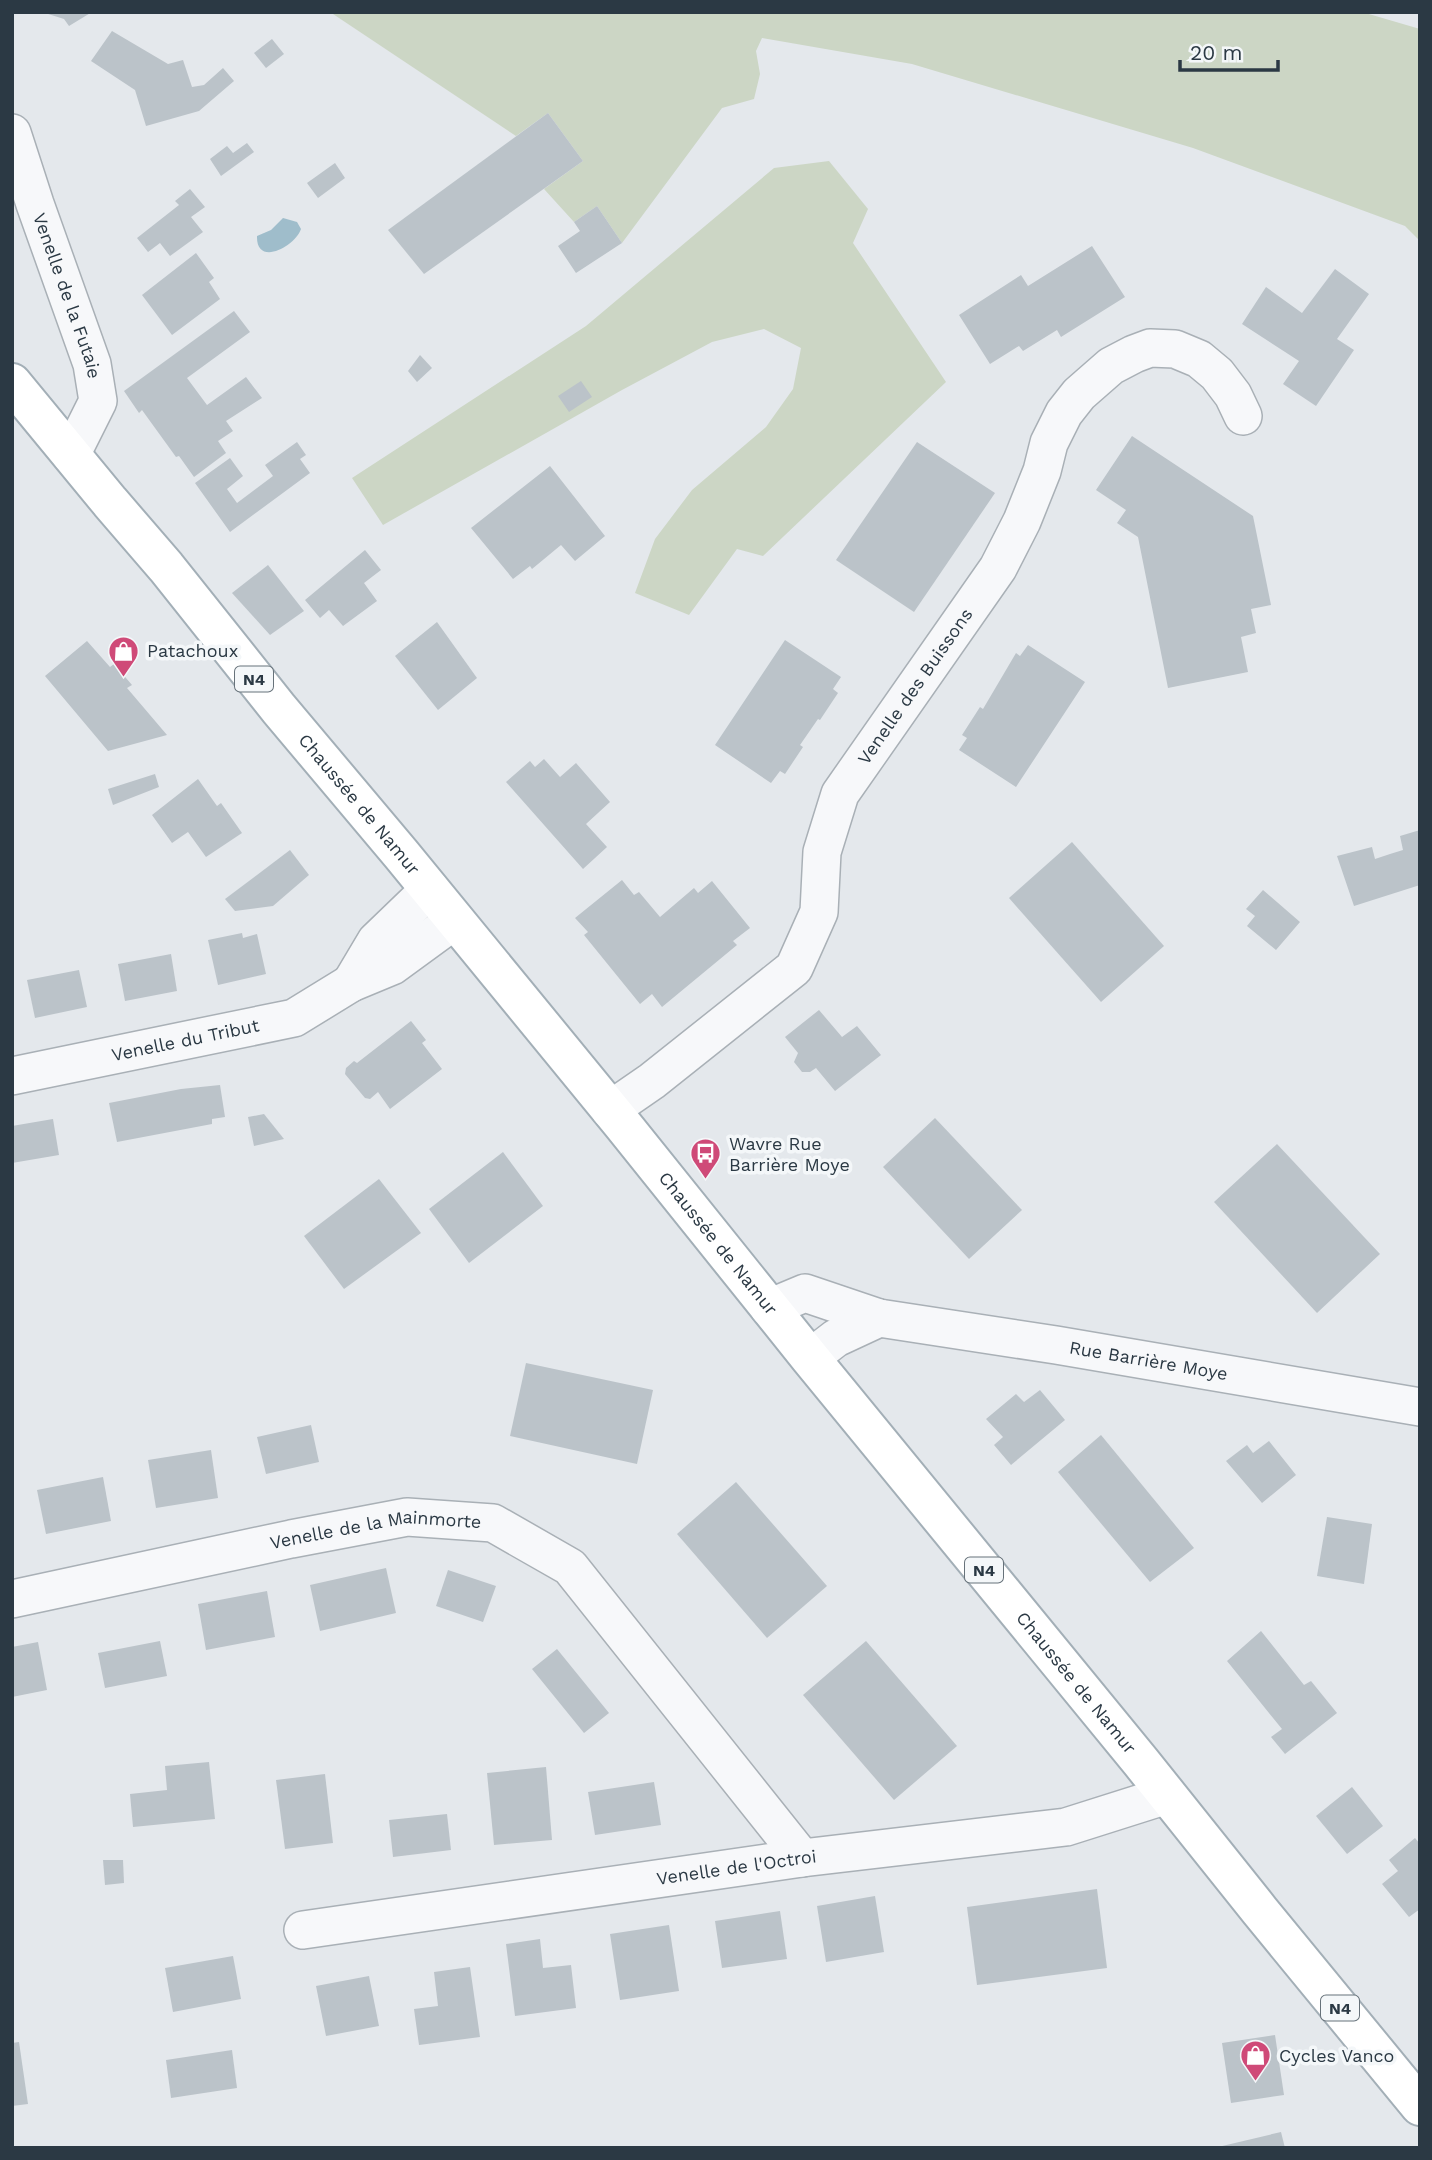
<svg xmlns="http://www.w3.org/2000/svg" width="1432" height="2160" viewBox="0 0 1432 2160" font-family="'Work Sans',sans-serif">
<style>
.green{fill:#ccd6c5}
.water{fill:#9fbdcb}
.building{fill:#bbc3c9}
.lines{fill:none;stroke-linecap:round;stroke-linejoin:round}
.street-casing{stroke:#a9b0b6;stroke-width:40}
.primary-casing{stroke:#a3afb7;stroke-width:42}
.street{stroke:#f7f8fa;stroke-width:37}
.primary{stroke:#fff;stroke-width:38}
.labels{text-anchor:middle;stroke-width:7;stroke-linejoin:round;paint-order:stroke}
.shield{fill:#f4f7f9;stroke:#67727a;stroke-width:2}
.shield-label{font-size:16px;font-weight:bold;fill:#2b3944}
.street-label{font-size:18px;fill:#2b3944;stroke:#f4f7f9}
.poi-label{font-size:18px;fill:#2b3944;stroke:#f4f7f9;text-anchor:start}
</style>
<rect width="100%" height="100%" fill="#e4e8ec"/>
<g class="green">
<polygon points="330,12 1362,12 1420,29 1420,241 1405,226 1193,148 912,64 762,38 756,51 760,74 754,99 722,108 622,243 597,206 574,222 544,189 583,161 548,113 516,136"/>
<polygon points="829,161 868,209 853,243 946,382 763,556 737,549 689,615 635,593 655,539 692,490 766,427 793,389 801,348 764,329 712,342 622,390 383,525 352,478 586,326 774,168"/>
</g>
<path class="water" d="M283,218L297,222L301,229C295,247 256,267 257,236L271,230Z"/>
<g class="building">
<polygon points="92,12 69,26 64,19 45,13"/>
<polygon points="112,31 168,64 183,60 192,87 204,85 223,68 234,81 199,111 146,126 135,90 91,61"/>
<polygon points="272,39 284,54 266,68 254,53"/>
<polygon points="548,113 583,161 424,274 388,230"/>
<polygon points="247,143 254,152 221,176 210,159 227,146 233,153"/>
<polygon points="335,163 345,178 318,198 307,183"/>
<polygon points="190,189 205,207 191,217 203,232 170,256 160,243 148,252 137,238 179,205 175,201"/>
<polygon points="597,206 622,243 576,273 558,246 580,231 574,222"/>
<polygon points="1092,246 1125,297 1061,337 1057,330 1023,351 1019,346 990,364 959,315 1021,275 1028,286"/>
<polygon points="196,253 214,278 209,282 220,299 172,335 142,295"/>
<polygon points="1335,269 1369,294 1337,339 1354,350 1316,406 1283,384 1299,361 1242,324 1266,287 1302,313"/>
<polygon points="234,311 250,332 187,378 207,405 246,377 262,398 226,421 233,431 218,441 226,453 194,477 179,456 176,457 142,410 139,413 124,391"/>
<polygon points="420,355 432,368 417,382 408,371"/>
<polygon points="581,381 592,397 569,412 558,396"/>
<polygon points="1132,436 1253,516 1271,605 1251,609 1256,633 1241,637 1248,672 1168,688 1138,537 1117,523 1126,510 1096,490"/>
<polygon points="297,442 306,455 300,459 310,473 230,532 195,483 230,458 243,476 227,489 237,503 273,476 265,465"/>
<polygon points="917,442 995,493 914,612 836,560"/>
<polygon points="550,466 605,536 575,561 561,545 532,569 530,566 513,579 471,528"/>
<polygon points="365,550 381,570 364,583 377,601 343,626 329,610 320,618 305,600"/>
<polygon points="268,565 304,611 270,635 232,593"/>
<polygon points="437,622 477,678 438,710 395,656"/>
<polygon points="785,640 841,677 833,689 838,693 820,720 818,719 800,745 803,747 785,774 780,771 771,783 715,745"/>
<polygon points="87,641 110,667 114,664 132,685 127,688 167,735 108,751 45,676"/>
<polygon points="1028,645 1085,682 1016,787 959,750 967,738 962,735 980,707 983,709 1016,653 1020,656"/>
<polygon points="544,759 560,777 576,763 610,802 586,824 607,847 583,869 506,782 530,761 535,767"/>
<polygon points="155,774 159,787 113,805 108,789"/>
<polygon points="198,779 217,806 221,803 242,833 206,857 188,832 172,843 152,815"/>
<polygon points="1420,830 1420,885 1354,906 1337,856 1372,847 1375,859 1390,854 1403,850 1400,836"/>
<polygon points="1072,842 1164,946 1101,1002 1009,898"/>
<polygon points="290,850 309,875 273,906 235,911 225,899"/>
<polygon points="622,880 634,895 639,892 660,917 694,888 698,893 712,881 750,928 733,941 737,945 662,1007 652,994 640,1004 584,935 588,932 575,918"/>
<polygon points="1263,890 1300,922 1276,950 1247,926 1255,916 1246,909"/>
<polygon points="242,933 243,938 257,934 266,974 218,985 208,940"/>
<polygon points="171,954 177,991 125,1001 118,964"/>
<polygon points="79,970 87,1007 35,1018 27,980"/>
<polygon points="819,1010 842,1037 857,1026 881,1055 835,1091 816,1068 810,1072 802,1072 794,1062 798,1053 785,1037"/>
<polygon points="411,1021 426,1040 422,1043 442,1069 390,1109 378,1092 370,1099 365,1098 345,1074 346,1068 354,1061 357,1063"/>
<polygon points="220,1085 225,1117 212,1119 212,1124 117,1142 109,1103 181,1089"/>
<polygon points="264,1114 284,1139 254,1146 248,1117"/>
<polygon points="935,1118 1022,1210 969,1259 883,1167"/>
<polygon points="53,1119 59,1155 12,1163 12,1126"/>
<polygon points="1277,1144 1380,1254 1317,1313 1214,1202"/>
<polygon points="503,1152 543,1206 469,1263 429,1209"/>
<polygon points="379,1179 421,1233 344,1289 304,1236"/>
<polygon points="526,1363 653,1390 637,1464 510,1436"/>
<polygon points="1040,1390 1065,1420 1011,1465 994,1445 1003,1437 986,1419 1016,1394 1024,1402"/>
<polygon points="311,1425 319,1462 266,1474 257,1437"/>
<polygon points="1101,1435 1194,1548 1150,1582 1058,1472"/>
<polygon points="1269,1441 1296,1475 1262,1503 1226,1461 1247,1445 1253,1453"/>
<polygon points="211,1450 218,1498 156,1508 148,1460"/>
<polygon points="103,1477 111,1521 46,1534 37,1490"/>
<polygon points="736,1482 827,1586 767,1638 677,1534"/>
<polygon points="1327,1517 1372,1524 1364,1584 1317,1576"/>
<polygon points="386,1568 396,1613 320,1631 310,1585"/>
<polygon points="448,1570 496,1586 483,1622 436,1606"/>
<polygon points="267,1591 275,1637 206,1650 198,1604"/>
<polygon points="1261,1631 1304,1685 1311,1681 1337,1713 1285,1754 1271,1737 1282,1729 1227,1661"/>
<polygon points="160,1641 167,1676 105,1688 98,1653"/>
<polygon points="866,1641 957,1746 894,1800 803,1695"/>
<polygon points="38,1642 47,1690 12,1697 12,1647"/>
<polygon points="557,1649 609,1713 584,1733 532,1669"/>
<polygon points="209,1762 215,1819 133,1827 130,1794 167,1790 165,1766"/>
<polygon points="546,1767 552,1840 494,1845 487,1773"/>
<polygon points="325,1774 333,1843 285,1849 276,1780"/>
<polygon points="654,1782 661,1825 595,1835 588,1792"/>
<polygon points="1352,1787 1383,1826 1347,1854 1316,1816"/>
<polygon points="447,1814 451,1850 393,1857 389,1820"/>
<polygon points="1415,1838 1420,1844 1420,1909 1409,1917 1382,1884 1398,1871 1389,1860"/>
<polygon points="103,1860 123,1860 124,1883 105,1885"/>
<polygon points="1097,1889 1107,1968 977,1985 967,1907"/>
<polygon points="875,1896 884,1952 826,1962 817,1906"/>
<polygon points="780,1911 787,1959 722,1968 715,1921"/>
<polygon points="669,1925 679,1991 620,2000 610,1934"/>
<polygon points="540,1939 543,1968 571,1965 576,2008 515,2016 506,1944"/>
<polygon points="233,1956 241,1999 173,2012 165,1968"/>
<polygon points="470,1967 480,2037 419,2045 414,2009 438,2006 434,1972"/>
<polygon points="369,1976 379,2026 326,2036 316,1986"/>
<polygon points="1275,2035 1284,2095 1231,2103 1222,2043"/>
<polygon points="19,2042 28,2104 12,2106 12,2043"/>
<polygon points="232,2050 237,2088 171,2098 166,2060"/>
<polygon points="1281,2132 1285,2148 1218,2148 1218,2147"/>
</g>
<g class="lines">
<defs>
<g id="street">
<path id="s1" d="M12,133L35,204L92,364L98,401L71,455"/>
<polyline points="351,983 376,941 430,889"/>
<path id="s2" d="M12,1076L294,1018L351,983L392,966L455,920"/>
<path id="s3" d="M610,1110L652,1081L794,968L819,912L822,852L840,794L998,568L1022,521L1042,471L1049,443L1064,413L1079,394L1111,366L1134,354L1150,348L1175,349L1199,359L1217,374L1233,395L1243,416"/>
<path id="s4" d="M769,1308L805,1293L879,1318L1056,1345L1420,1407"/>
<polyline points="810,1358 836,1338 879,1318"/>
<path id="s5" d="M12,1599L291,1539L407,1517L493,1523L570,1567L802,1858"/>
<path id="s6" d="M303,1930L802,1858L1066,1827L1167,1795"/>
</g>
<g id="primary">
<path id="s7" d="M12,383L110,502L166,567L279,709L401,854L623,1125L810,1358L1141,1762L1260,1911L1420,2106"/>
</g>
</defs>
<use href="#street" class="street-casing"/>
<use href="#primary" class="primary-casing"/>
<use href="#street" class="street"/>
<use href="#primary" class="primary"/>
</g>
<defs>
<symbol id="shop-pin" viewBox="-11 -11 22 30"><path d="M0 17L-7.5 6A9.5 9.5 0 1 1 7.5 6Z" fill="#cf4a78" stroke="#f4f7f9"/><path d="M-5-2.5h2.3a2.7 3.5 0 0 1 5.4 0H5L5.5 6h-11ZM-1.5-2.5h3a1.5 2.3 0 0 0-3 0Z" fill="#fff"/></symbol>
<symbol id="bus-pin" viewBox="-11 -11 22 30"><path d="M0 17L-7.5 6A9.5 9.5 0 1 1 7.5 6Z" fill="#cf4a78" stroke="#f4f7f9"/><path d="M-5-6H5V4H4V6H2V4H-2V6H-4V4H-5ZM-3.5-4V0h7V-4ZM-3.5 1.2v1.5H-2V1.2ZM2 1.2v1.5H3.5V1.2Z" fill="#fff"/></symbol>
</defs>
<g fill-rule="evenodd">
<use href="#shop-pin" x="106" y="634" width="35" height="47"/>
<use href="#bus-pin" x="688" y="1136" width="35" height="47"/>
<use href="#shop-pin" x="1238" y="2038" width="35" height="47"/>
</g>
<g class="labels">
<g class="shield">
<rect x="235" y="666.5" width="38" height="25" rx="5"/>
<rect x="965" y="1557.5" width="38" height="25" rx="5"/>
<rect x="1321" y="1995.5" width="38" height="25" rx="5"/>
</g>
<g class="shield-label">
<text x="254" y="685">N4</text>
<text x="984" y="1576">N4</text>
<text x="1340" y="2014">N4</text>
</g>
<g class="street-label">
<text dy="6" stroke="none"><textPath href="#s1" startOffset="172">Venelle de la Futaie</textPath></text>
<text dy="6" stroke="none"><textPath href="#s3" startOffset="546">Venelle des Buissons</textPath></text>
<text dy="6" stroke="none"><textPath href="#s7" startOffset="546">Chaussée de Namur</textPath></text>
<text dy="6" stroke="none"><textPath href="#s2" startOffset="177">Venelle du Tribut</textPath></text>
<text dy="6" stroke="none"><textPath href="#s7" startOffset="1113">Chaussée de Namur</textPath></text>
<text dy="6" stroke="none"><textPath href="#s4" startOffset="390">Rue Barrière Moye</textPath></text>
<text dy="6" stroke="none"><textPath href="#s5" startOffset="371">Venelle de la Mainmorte</textPath></text>
<text dy="6" stroke="none"><textPath href="#s7" startOffset="1680">Chaussée de Namur</textPath></text>
<text dy="6" stroke="none"><textPath href="#s6" startOffset="438">Venelle de l'Octroi</textPath></text>
</g>
<g class="poi-label">
<text x="147" y="657">Patachoux</text>
<text x="729" y="1150">Wavre Rue<tspan x="729" dy="21">Barrière Moye</tspan></text>
<text x="1279" y="2062">Cycles Vanco</text>
</g>
</g>
<rect width="1432" height="2160" fill="none" stroke="#2b3944" stroke-width="28"/>
<path d="M1180 60v10h98v-10" fill="none" stroke="#2b3944" stroke-width="3.5"/>
<text x="1190" y="60" font-size="21" fill="#2b3944" stroke="#f4f7f9" stroke-width="5" paint-order="stroke">20 m</text>
</svg>
